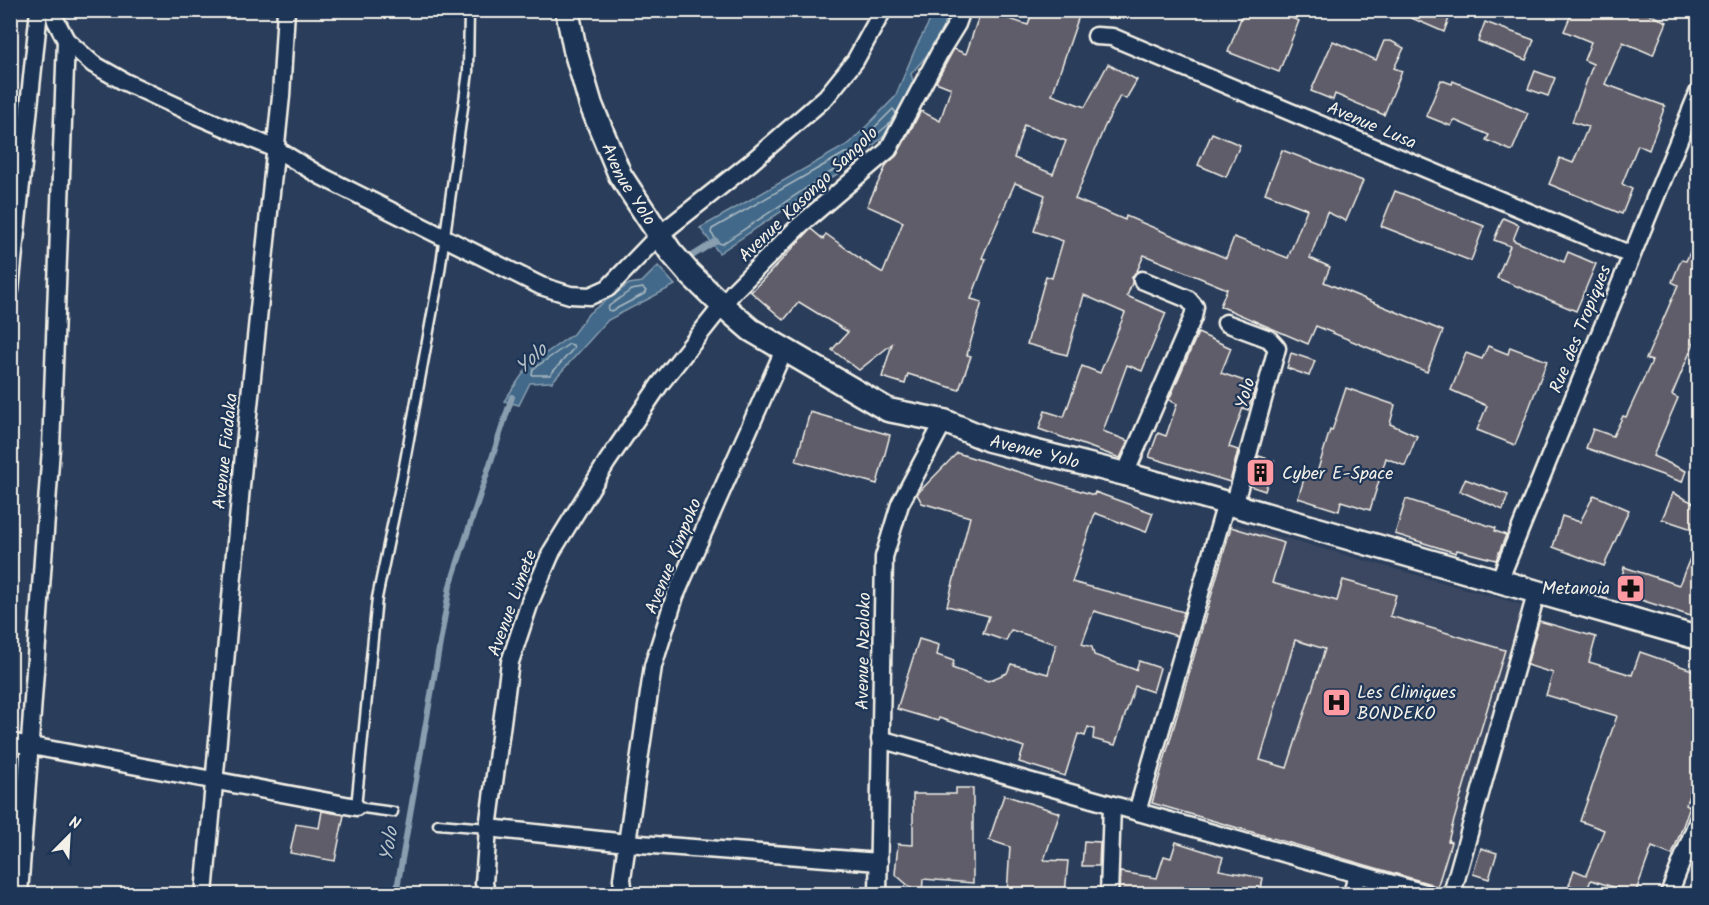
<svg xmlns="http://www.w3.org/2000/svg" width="1709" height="905" viewBox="0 0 1709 905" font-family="Kalam,sans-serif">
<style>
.built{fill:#3a4760}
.water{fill:#42698a;stroke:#899fb0;stroke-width:1.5}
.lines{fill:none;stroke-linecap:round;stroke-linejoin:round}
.shore{stroke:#adbbc2;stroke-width:1.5}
.stream{stroke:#899fb0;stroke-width:6}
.building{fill:#605d6b;stroke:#f4f1e8;stroke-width:1.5;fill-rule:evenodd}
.lane-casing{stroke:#f4f1e8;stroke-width:13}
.street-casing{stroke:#f4f1e8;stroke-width:21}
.secondary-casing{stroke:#f4f1e8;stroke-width:27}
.lane{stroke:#1d3557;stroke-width:8}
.street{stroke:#1d3557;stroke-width:16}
.secondary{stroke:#1d3557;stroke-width:22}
.labels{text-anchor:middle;stroke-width:4.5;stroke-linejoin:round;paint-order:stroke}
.street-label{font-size:18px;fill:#f4f1e8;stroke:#1d3557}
.poi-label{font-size:18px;fill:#f4f1e8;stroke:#1d3557;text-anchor:start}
.water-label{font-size:20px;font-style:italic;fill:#b6c1c7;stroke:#1d3557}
</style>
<rect width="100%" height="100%" fill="#2a3d5b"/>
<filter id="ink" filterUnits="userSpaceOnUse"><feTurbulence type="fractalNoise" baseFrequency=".0167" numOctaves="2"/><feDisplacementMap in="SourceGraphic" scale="12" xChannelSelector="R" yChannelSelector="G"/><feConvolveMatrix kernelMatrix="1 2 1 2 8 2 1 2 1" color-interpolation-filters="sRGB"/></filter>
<g filter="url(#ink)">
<polygon class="built" points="1236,524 1526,606 1441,885 1144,799"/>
<g class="water">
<polygon points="935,11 950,11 934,47 911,74 916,91 893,129 839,173 719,253 700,228 850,143 895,97 916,47"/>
<polygon points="658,266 675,285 608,320 552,382 530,383 519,405 504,401 529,365 573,334 589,313 629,284 642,282"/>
</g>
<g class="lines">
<g class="shore">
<polygon points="893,109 896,113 888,125 870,140 866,140 866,136"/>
<polygon points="845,153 849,153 849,157 835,169 722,244 719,243 711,233 712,229"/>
<polygon points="643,288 646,291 644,294 612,311 608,310 609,306 631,290"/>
<polygon points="569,344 573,345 574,348 550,375 532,375 533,369"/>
</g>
<g class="stream">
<polyline points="684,261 716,241"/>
<polyline points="396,894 450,586 512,397"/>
</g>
</g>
<g class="building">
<path d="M981,10L1028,25L1033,10H1081L1052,95L1085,107L1108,64L1137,80L1126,99L1120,96L1104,128L1075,199L1125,220L1126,216L1226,258L1234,237L1288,258L1307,209L1265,193L1282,150L1363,181L1346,221L1327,212L1310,258L1330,267L1324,282L1443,331L1427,372L1316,326L1308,344L1220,306L1227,289L1144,255L1137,271L1132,277V283L1127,296L1166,313L1142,371L1127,365L1103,431L1128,441L1120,458L1039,429L1045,411L1064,417L1082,366L1100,373L1125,313L1084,295L1067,355L1027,344L1046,276L1052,278L1063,241L1034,231L1045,195L1015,183L982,258L986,259L971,299L982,302L967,355L971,356L959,390L908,374L905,384L882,377L892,344L859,370L832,350L848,332L799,302L784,320L751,292L811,229L823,239L826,234L865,262L883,273L903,222L867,206L887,164L897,155L921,111L940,121L951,88L936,82L954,49L966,54ZM1024,125L1066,141L1053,174L1014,158Z"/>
<polygon points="1244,10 1271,10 1299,21 1279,72 1228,52"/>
<polygon points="1393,10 1452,10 1444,32"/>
<polygon points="1573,10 1639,10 1667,22 1653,55 1623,42 1605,84 1665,106 1649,150 1638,145 1622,184 1632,189 1622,214 1549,184 1560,158 1573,163 1588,127 1572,122 1593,64 1584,60 1591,42 1564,31"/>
<polygon points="1485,22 1534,40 1526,60 1478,41"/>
<polygon points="1333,41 1376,60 1384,41 1391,41 1404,48 1394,68 1402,71 1384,115 1335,94 1333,100 1311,91"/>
<polygon points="1535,71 1555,78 1548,96 1528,89"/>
<polygon points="1441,80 1452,84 1453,81 1528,113 1512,151 1486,140 1489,135 1454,120 1451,126 1426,116"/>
<polygon points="1212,133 1240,145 1226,177 1198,165"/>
<polygon points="1395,191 1484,226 1471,261 1381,226"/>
<polygon points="1503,218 1519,225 1513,240 1564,262 1568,252 1596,264 1576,311 1497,278 1510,246 1494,240"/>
<polygon points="1698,235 1698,333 1672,395 1678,398 1653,456 1686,471 1682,482 1586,448 1593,429 1613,436 1623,416 1626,417 1652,361 1646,359 1678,285 1672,282 1681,260 1686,261"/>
<polygon points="1198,333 1231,348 1221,373 1256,385 1248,410 1243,408 1229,447 1238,450 1230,482 1149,457 1158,433 1166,436 1177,404 1169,400"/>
<polygon points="1488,346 1508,354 1510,347 1547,361 1515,445 1477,430 1487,406 1451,390 1466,353 1482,359"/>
<polygon points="1291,353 1315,361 1309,376 1287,368"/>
<polygon points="1346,388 1395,405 1390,424 1417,436 1405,466 1386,458 1370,510 1341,501 1339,511 1298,498 1306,473 1316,476 1330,430 1332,431"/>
<polygon points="810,412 890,435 877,484 796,461"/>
<polygon points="957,453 1094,495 1095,492 1153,513 1146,532 1095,513 1072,582 1184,612 1177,636 1094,611 1082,644 1092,647 1094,655 1136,670 1139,661 1160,668 1153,692 1135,686 1115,745 1093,739 1094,729 1088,727 1085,736 1078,734 1065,776 1019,762 1024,747 939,718 938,721 897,709 919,639 939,645 937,655 954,661 952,668 988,681 1007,673 1011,664 1048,674 1056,644 1011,630 1006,641 983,633 989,616 947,606 970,517 922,503 917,494"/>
<polygon points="1259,456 1274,461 1265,491 1250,486"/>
<polygon points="1465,479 1508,495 1503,510 1460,491"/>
<polygon points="1673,493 1698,505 1698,531 1662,519"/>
<polygon points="1594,495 1629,510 1604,566 1553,547 1562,516 1580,522"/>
<polygon points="1406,499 1496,528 1495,531 1506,535 1496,560 1457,550 1456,553 1395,534"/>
<path d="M1231,527L1284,543L1272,583L1337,601L1343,580L1396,595L1390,616L1505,650L1466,779L1448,841L1451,842L1437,888L1431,884L1152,803ZM1295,640L1325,649L1287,768L1260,760Z"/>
<polygon points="1698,539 1698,600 1691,616 1619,593 1624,567 1679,585"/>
<polygon points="1539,621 1596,637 1589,662 1632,675 1640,652 1698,672 1698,764 1686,805 1690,807 1672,855 1652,847 1635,894 1591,880 1586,892 1569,885 1574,870 1586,875 1604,830 1580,821 1617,716 1546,695 1553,673 1527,665"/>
<polygon points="956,788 973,788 973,883 923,879 922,894 918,894 895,874 898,844 913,845 913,794 956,794"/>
<polygon points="1004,795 1060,813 1044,860 1068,861 1065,894 1007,894 1010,847 989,840"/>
<polygon points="322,811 344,815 335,861 290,853 296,824 319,828"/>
<polygon points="1084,841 1100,842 1099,866 1082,866"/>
<polygon points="1176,842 1223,857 1219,870 1263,878 1260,894 1119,894 1120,872 1157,878 1164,856 1171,858"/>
<polygon points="1481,848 1497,853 1489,879 1473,874"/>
</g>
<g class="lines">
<defs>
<g id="lane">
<polyline points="393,812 356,807 377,598 402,477 440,271 468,72 469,10"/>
<polyline points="438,824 488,828"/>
</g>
<g id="street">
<polyline points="53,10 56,21 66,40 93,64 125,82 198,116 276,149 319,175 541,286 570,295 590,296 608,288 659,235 750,163 826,97 855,61 883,10"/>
<polyline points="1096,36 1112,37 1631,255"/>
<polyline points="10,290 39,10"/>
<polyline points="1226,323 1269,339 1277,348 1234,506"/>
<polyline points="1125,474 1193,317 1195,307 1188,299 1142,280"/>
<polyline points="1499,581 1698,93"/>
<polyline points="880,739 1428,894"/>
<polyline points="10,742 356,807"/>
<polyline points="1137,812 1226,503"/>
<polyline points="488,828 627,843 879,862"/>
<polyline points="19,894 51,448 66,40"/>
<polyline points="204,894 244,454 281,96 286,10"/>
<polyline points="486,894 484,883 488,828 510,662 530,602 552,551 607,462 660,384 734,291 799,226 888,150 941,50 957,24 962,10"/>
<polyline points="624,894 622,879 627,843 653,666 675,596 784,350"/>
<polyline points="878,894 884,557 900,504 944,421"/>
<polyline points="1109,894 1112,805"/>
<polyline points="1352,894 1357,875"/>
<polyline points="1449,894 1453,890 1537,591"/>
<polyline points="1669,894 1698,820"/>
</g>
<g id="secondary">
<path id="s1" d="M567,10L575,50L591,105L620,175L670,251L689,273L722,305L751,330L888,410L944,421L989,440L1125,474L1698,638"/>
</g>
</defs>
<use href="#lane" class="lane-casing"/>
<use href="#street" class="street-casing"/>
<use href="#secondary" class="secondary-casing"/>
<use href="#lane" class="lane"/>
<use href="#street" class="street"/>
<use href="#secondary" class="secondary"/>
</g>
</g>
<defs>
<symbol id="building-square" viewBox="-11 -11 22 22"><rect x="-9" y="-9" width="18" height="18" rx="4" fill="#ff9aa2" stroke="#1d3557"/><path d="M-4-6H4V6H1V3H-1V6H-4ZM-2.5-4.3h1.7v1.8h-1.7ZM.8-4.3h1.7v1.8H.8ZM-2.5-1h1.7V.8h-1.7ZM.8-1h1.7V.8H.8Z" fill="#111"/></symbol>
<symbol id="pharmacy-square" viewBox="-11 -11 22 22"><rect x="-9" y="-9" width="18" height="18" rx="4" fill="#ff9aa2" stroke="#1d3557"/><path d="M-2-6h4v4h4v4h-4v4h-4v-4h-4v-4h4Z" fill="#111"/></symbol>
<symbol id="hospital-square" viewBox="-11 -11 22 22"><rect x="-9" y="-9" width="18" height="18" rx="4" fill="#ff9aa2" stroke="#1d3557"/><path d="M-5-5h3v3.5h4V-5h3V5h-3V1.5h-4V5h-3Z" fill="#111"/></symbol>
</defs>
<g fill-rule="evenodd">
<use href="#building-square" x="1244" y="456" width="33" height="33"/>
<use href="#pharmacy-square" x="1614" y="572" width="33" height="33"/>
<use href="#hospital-square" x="1320" y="686" width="33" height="33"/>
</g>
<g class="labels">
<g class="street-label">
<text transform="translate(1372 125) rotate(23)" y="6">Avenue Lusa</text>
<text dy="6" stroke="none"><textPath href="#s1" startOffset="186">Avenue Yolo</textPath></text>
<text transform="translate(808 194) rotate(-44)" y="6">Avenue Kasongo Sangolo</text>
<text transform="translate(1580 329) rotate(-68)" y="6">Rue des Tropiques</text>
<text transform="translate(1245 393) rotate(-74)" y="6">Yolo</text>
<text transform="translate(225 451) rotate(-84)" y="6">Avenue Fiadaka</text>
<text dy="6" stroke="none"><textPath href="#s1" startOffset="690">Avenue Yolo</textPath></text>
<text transform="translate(673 556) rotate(-68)" y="6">Avenue Kimpoko</text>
<text transform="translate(512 603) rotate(-70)" y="6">Avenue Limete</text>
<text transform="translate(863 651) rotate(-89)" y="6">Avenue Nzoloko</text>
</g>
<g class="poi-label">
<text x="1282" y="479">Cyber E-Space</text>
<text x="1610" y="594" text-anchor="end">Metanoia</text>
<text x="1357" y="698">Les Cliniques<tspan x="1357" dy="21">BONDEKO</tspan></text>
</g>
<g class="water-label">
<text transform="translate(531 358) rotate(-42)" y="7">Yolo</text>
<text transform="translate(388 844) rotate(-80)" y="7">Yolo</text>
</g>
</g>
<rect width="1709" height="905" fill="none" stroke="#1d3557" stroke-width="36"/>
<rect x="18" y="18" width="1673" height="869" fill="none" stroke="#f4f1e8" stroke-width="2" filter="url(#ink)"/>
<g transform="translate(69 836) rotate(24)" stroke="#1d3557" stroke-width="4.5" paint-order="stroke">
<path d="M0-4.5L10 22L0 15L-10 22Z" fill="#f4f1e8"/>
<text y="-9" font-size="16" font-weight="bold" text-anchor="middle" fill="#f4f1e8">N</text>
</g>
</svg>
